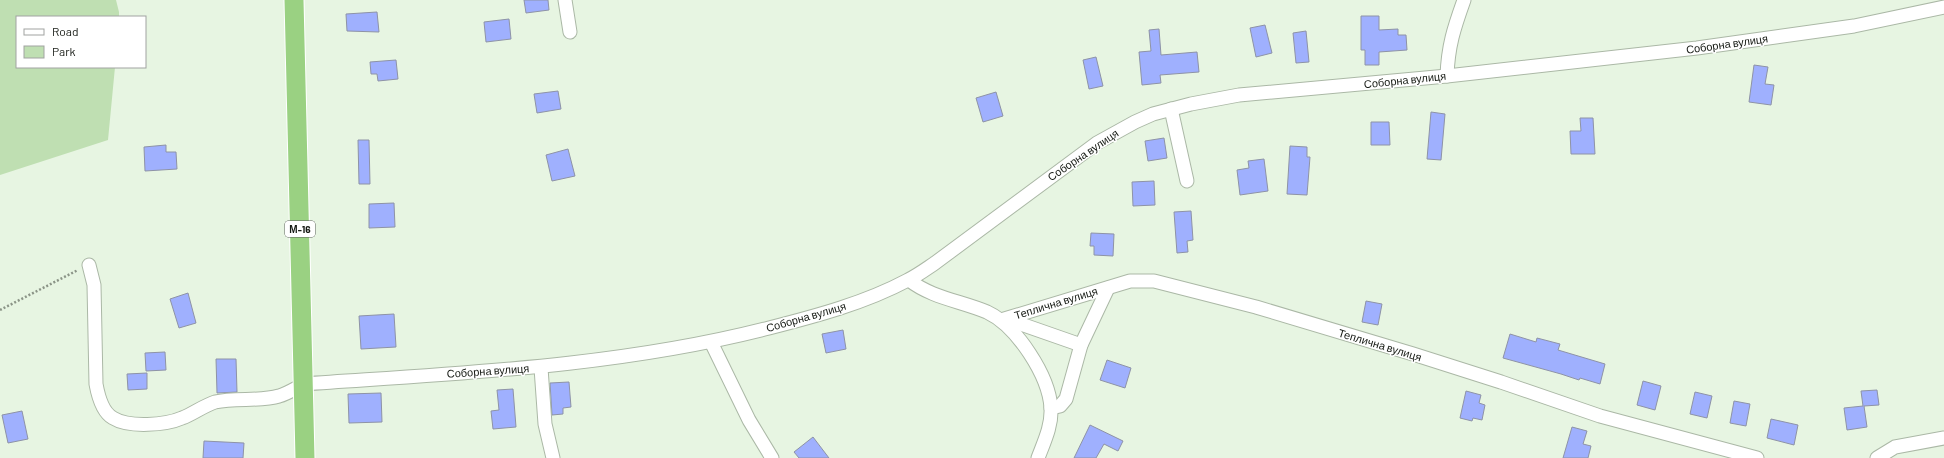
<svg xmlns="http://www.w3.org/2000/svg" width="1944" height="458" viewBox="0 0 1944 458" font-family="Barlow,sans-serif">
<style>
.green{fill:#bfdfb2}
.building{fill:#9fb0fe;stroke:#8e93a6}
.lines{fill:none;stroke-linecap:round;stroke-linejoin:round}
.minor-casing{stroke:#abb8a6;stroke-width:15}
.highway-casing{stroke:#fff;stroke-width:21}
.path{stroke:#8b9487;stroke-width:2.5;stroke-dasharray:2 2;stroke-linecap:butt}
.minor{stroke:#fff;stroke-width:13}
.highway{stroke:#9ad182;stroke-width:19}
.labels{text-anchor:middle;stroke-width:3;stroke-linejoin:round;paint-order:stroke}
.shield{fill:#fff;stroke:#5b5e5a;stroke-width:1}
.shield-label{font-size:10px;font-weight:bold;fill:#151913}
.street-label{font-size:11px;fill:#151913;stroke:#fff}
</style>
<rect width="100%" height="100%" fill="#e7f5e2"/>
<polygon class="green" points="0,0 116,0 119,12 119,17 17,17 17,67 115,67 108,140 0,175"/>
<g class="building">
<polygon points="524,0 548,0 549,10 526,13"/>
<polygon points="377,12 379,32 347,31 346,14"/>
<polygon points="1361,16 1379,16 1379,30 1398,29 1398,35 1406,35 1407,50 1379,52 1379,65 1365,65 1365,50 1361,50"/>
<polygon points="509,19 511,39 486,42 484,22"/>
<polygon points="1265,25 1272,53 1256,57 1250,28"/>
<polygon points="1159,29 1161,55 1197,52 1199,72 1160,75 1161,83 1142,85 1139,52 1151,51 1149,30"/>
<polygon points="1306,31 1309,62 1296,63 1293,33"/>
<polygon points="1096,57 1103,86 1089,89 1083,60"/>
<polygon points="396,60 398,79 378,81 377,74 371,74 370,62"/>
<polygon points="1754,65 1768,67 1765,84 1774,85 1771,105 1749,102"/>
<polygon points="558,91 561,109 537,113 534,94"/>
<polygon points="996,92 1003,116 983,122 976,98"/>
<polygon points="1431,112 1445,114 1441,160 1427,159"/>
<polygon points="1580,118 1593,118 1595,154 1571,154 1570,131 1581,131"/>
<polygon points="1371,122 1389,122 1390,145 1371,145"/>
<polygon points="1164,138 1167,158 1148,161 1145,141"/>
<polygon points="358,140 369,140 370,184 359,184"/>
<polygon points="166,145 166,152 176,152 177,169 145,171 144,147"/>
<polygon points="1290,146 1307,147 1307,157 1310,157 1307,195 1287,194"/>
<polygon points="568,149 575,176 552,181 546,155"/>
<polygon points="1264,159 1268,191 1240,195 1237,170 1249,168 1248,161"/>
<polygon points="1154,181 1155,205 1133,206 1132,182"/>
<polygon points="394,203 395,227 369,228 369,204"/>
<polygon points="1191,211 1193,240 1187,241 1188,252 1177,253 1174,212"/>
<polygon points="1091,233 1114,234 1113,256 1094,255 1094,246 1090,246"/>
<polygon points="188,293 196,323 179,328 170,299"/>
<polygon points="1366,301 1382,304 1378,325 1362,322"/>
<polygon points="394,314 396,347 361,349 359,316"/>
<polygon points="843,330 846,349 826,353 822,334"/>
<polygon points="1510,334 1536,342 1537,338 1560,344 1558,350 1605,364 1600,384 1580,378 1579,380 1561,374 1503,358"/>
<polygon points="165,352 166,370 146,371 145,353"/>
<polygon points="216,359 236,359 237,392 217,393"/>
<polygon points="1107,360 1131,368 1125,388 1100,380"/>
<polygon points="147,373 147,389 128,390 127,374"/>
<polygon points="1643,381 1661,386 1655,410 1637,405"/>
<polygon points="569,382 571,407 563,408 563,414 552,415 550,383"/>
<polygon points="513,389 516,427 493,429 491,411 499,410 497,390"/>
<polygon points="1877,390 1879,405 1864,406 1867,427 1847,430 1844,408 1863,406 1861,391"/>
<polygon points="1466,391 1481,395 1479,403 1485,405 1482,420 1473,418 1472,421 1460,418"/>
<polygon points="1695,392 1712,396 1707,418 1690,414"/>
<polygon points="381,393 382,422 349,423 348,394"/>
<polygon points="1734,401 1750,404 1746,426 1730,423"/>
<polygon points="22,411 28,439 8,443 2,415"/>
<polygon points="1771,419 1798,425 1794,445 1767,438"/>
<polygon points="1090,425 1123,441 1118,451 1104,444 1096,458 1074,458"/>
<polygon points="1572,427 1587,431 1583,444 1591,446 1588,458 1563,458"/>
<polygon points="813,437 829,458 799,458 794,452"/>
<polygon points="204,441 244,443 243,458 203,458"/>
</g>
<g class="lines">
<defs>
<g id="minor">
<polyline points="565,0 570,32"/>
<path d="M1447,76C1448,46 1454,28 1464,0"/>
<polyline points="1171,109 1187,181"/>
<path d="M89,265L94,285L96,384C98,395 102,412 113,418C129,428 166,425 182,418C193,414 203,406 215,402C235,397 260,402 279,396C287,394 296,388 304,384C460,373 617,367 769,328C816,316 865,303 908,280C918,275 926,269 935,263L1097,143L1135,122L1153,114L1191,104L1239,95L1447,76L1697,48L1854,26L1944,7"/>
<path d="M909,280C932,298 961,301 987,312C1017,326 1049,376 1051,408C1052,426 1044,442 1038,458"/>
<polyline points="1001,320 1130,281 1154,281 1256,307 1413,354 1501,382 1600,416 1757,458"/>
<polyline points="1003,320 1018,323 1081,345"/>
<polyline points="711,342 749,420 772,458"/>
<polyline points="541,368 545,424 553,458"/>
<polyline points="1051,408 1060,406 1066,399 1081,345 1108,288"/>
<polyline points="1877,458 1895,447 1944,438"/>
</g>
<polyline id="highway" points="294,0 305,458"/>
</defs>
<use href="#minor" class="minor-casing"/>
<use href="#highway" class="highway-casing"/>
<polyline class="path" points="0,310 78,270"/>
<use href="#minor" class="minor"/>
<use href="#highway" class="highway"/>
</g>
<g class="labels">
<rect class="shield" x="285" y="221" width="30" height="16" rx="3"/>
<g class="shield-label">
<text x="300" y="233">М-16</text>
</g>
<g class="street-label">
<text transform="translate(1727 44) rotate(-8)" y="4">Соборна вулиця</text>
<text transform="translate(1405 80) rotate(-6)" y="4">Соборна вулиця</text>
<text transform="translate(1083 155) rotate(-34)" y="4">Соборна вулиця</text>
<text transform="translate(1056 303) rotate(-17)" y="4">Теплична вулиця</text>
<text transform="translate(806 317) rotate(-16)" y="4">Соборна вулиця</text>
<text transform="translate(1380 345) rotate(17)" y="4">Теплична вулиця</text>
<text transform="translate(488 371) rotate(-4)" y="4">Соборна вулиця</text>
</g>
</g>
<rect x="16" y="16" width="130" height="52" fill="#ffffff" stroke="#a1a3a1"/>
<rect x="24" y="29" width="20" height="6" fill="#ffffff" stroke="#a1a3a1"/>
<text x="52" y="36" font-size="12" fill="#151913">Road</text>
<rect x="24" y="46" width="20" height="12" fill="#bfdfb2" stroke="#a1a3a1"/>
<text x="52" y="56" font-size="12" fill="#151913">Park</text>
</svg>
